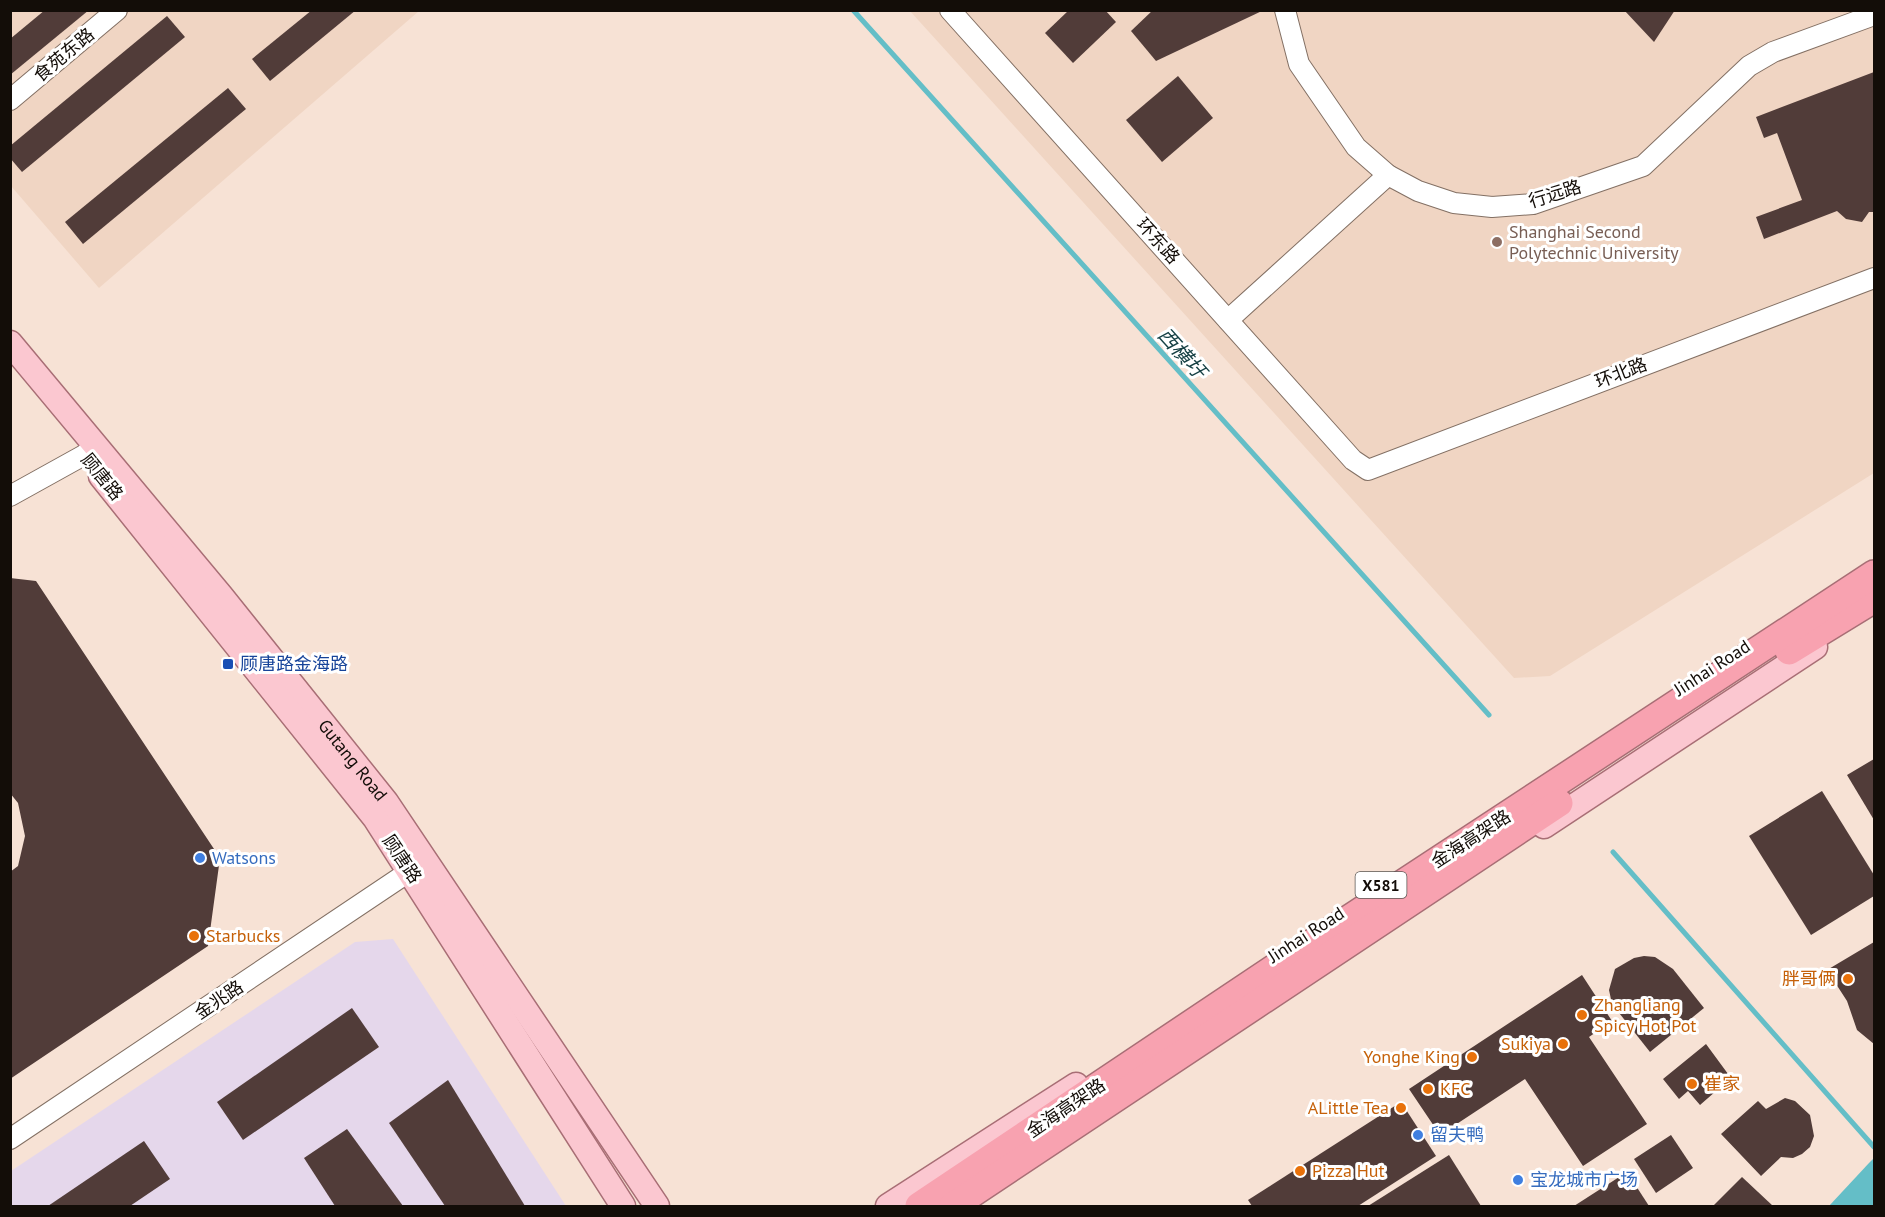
<svg xmlns="http://www.w3.org/2000/svg" width="1885" height="1217" viewBox="0 0 1885 1217" font-family="'PT Sans','Noto Sans SC',sans-serif">
<style>
.commercial{fill:#e5d7eb}
.built{fill:#f0d5c3}
.water{fill:#64bec7}
.lines{fill:none;stroke-linecap:round;stroke-linejoin:round}
.stream{stroke:#64bec7;stroke-width:5}
.building{fill:#513c39}
.minor-casing{stroke:#837064;stroke-width:22}
.major-casing{stroke:#a86e75;stroke-width:27}
.highway-casing{stroke:#a86e75;stroke-width:30}
.minor{stroke:#fff;stroke-width:20}
.major{stroke:#fbc7d0;stroke-width:24}
.highway{stroke:#f8a2b0;stroke-width:27}
.education-dot{fill:#8d6e63;stroke:#fff;stroke-width:2}
.transit-dot{fill:#1a4fb4;stroke:#fff;stroke-width:2}
.shop-dot{fill:#3f7fe0;stroke:#fff;stroke-width:2}
.food-dot{fill:#e8710a;stroke:#fff;stroke-width:2}
.labels{text-anchor:middle;stroke-width:6;stroke-linejoin:round;paint-order:stroke}
.shield{fill:#fff;stroke:#5a5652;stroke-width:1.5}
.shield-label{font-size:16px;font-weight:bold;fill:#130d08}
.street-label{font-size:18px;fill:#130d08;stroke:#fff}
.education-label{font-size:18px;fill:#785e54;stroke:#fff;text-anchor:start}
.transit-label{font-size:18px;fill:#164399;stroke:#fff;text-anchor:start}
.shop-label{font-size:18px;fill:#366cbe;stroke:#fff;text-anchor:start}
.food-label{font-size:18px;fill:#c56008;stroke:#fff;text-anchor:start}
.water-label{font-size:20px;font-style:italic;fill:#174145;stroke:#fff}
</style>
<rect width="100%" height="100%" fill="#f7e2d5"/>
<polygon class="commercial" points="393,939 566,1206 11,1206 11,1171 355,942"/>
<g class="built">
<polygon points="10,11 419,11 99,288 11,186"/>
<polygon points="910,11 1874,11 1874,473 1550,676 1514,678"/>
</g>
<polygon class="water" points="1874,1158 1874,1206 1829,1206 1869,1163"/>
<g class="lines">
<g class="stream">
<polyline points="853,10 1489,715"/>
<polyline points="1613,852 1874,1147"/>
</g>
</g>
<g class="building">
<polygon points="45,10 89,10 10,75 10,39"/>
<polygon points="312,10 356,10 270,81 252,59"/>
<polygon points="1069,10 1105,10 1116,22 1073,63 1045,33"/>
<polygon points="1153,10 1264,10 1156,61 1131,31"/>
<polygon points="1624,10 1675,10 1654,42"/>
<polygon points="167,16 185,37 22,172 10,158 10,146"/>
<polygon points="1874,72 1874,212 1869,212 1862,222 1846,219 1837,211 1764,239 1756,217 1802,200 1777,133 1764,138 1756,117"/>
<polygon points="1178,76 1213,118 1162,162 1126,120"/>
<polygon points="228,88 246,109 83,244 65,222"/>
<polygon points="10,578 36,581 220,858 208,946 10,1079 10,872 18,866 25,836 18,803 10,793"/>
<polygon points="1874,759 1874,820 1847,775"/>
<polygon points="1822,791 1874,875 1874,896 1811,935 1749,836"/>
<polygon points="1874,942 1874,1044 1857,1030 1847,1001 1827,970"/>
<polygon points="1644,956 1655,957 1673,969 1704,1008 1650,1052 1612,1004 1609,990 1615,969 1634,958"/>
<polygon points="1582,975 1612,1021 1589,1037 1647,1124 1583,1166 1525,1079 1440,1135 1409,1089"/>
<polygon points="352,1008 379,1047 243,1140 217,1102"/>
<polygon points="1706,1044 1731,1078 1700,1105 1688,1091 1679,1099 1663,1079"/>
<polygon points="448,1080 525,1206 445,1206 389,1123"/>
<polygon points="1785,1098 1795,1101 1810,1115 1814,1136 1810,1147 1802,1154 1793,1158 1781,1157 1761,1176 1721,1134 1758,1101 1766,1109"/>
<polygon points="1401,1102 1436,1156 1358,1206 1252,1206 1248,1200"/>
<polygon points="347,1129 403,1206 335,1206 304,1158"/>
<polygon points="1671,1135 1693,1168 1656,1193 1634,1159"/>
<polygon points="144,1141 170,1179 130,1206 48,1206"/>
<polygon points="1449,1155 1481,1206 1368,1206"/>
<polygon points="1627,1172 1649,1206 1574,1206"/>
<polygon points="1742,1177 1773,1206 1713,1206"/>
</g>
<g class="lines">
<defs>
<g id="minor">
<polyline points="950,10 1353,460 1368,470 1874,278"/>
<polyline points="1285,10 1299,64 1356,147 1388,175 1418,191 1454,203 1492,207 1533,204 1643,166 1749,66 1773,52 1874,15"/>
<polyline points="10,100 117,10"/>
<polyline points="1228,320 1388,175"/>
<polyline points="10,496 84,455 96,444"/>
<polyline points="10,1139 422,863"/>
</g>
<g id="major">
<path id="s1" d="M10,343L221,596L386,802L657,1206"/>
<polyline points="101,476 375,818 623,1206"/>
<polyline points="1544,826 1815,647"/>
<polyline points="888,1206 1076,1085"/>
</g>
<g id="highway">
<polyline points="1789,651 1874,599"/>
<polyline points="919,1206 1282,963 1874,574"/>
<polyline points="953,1206 1559,803"/>
</g>
</defs>
<use href="#minor" class="minor-casing"/>
<use href="#major" class="major-casing"/>
<use href="#highway" class="highway-casing"/>
<use href="#minor" class="minor"/>
<use href="#major" class="major"/>
<use href="#highway" class="highway"/>
</g>
<circle class="education-dot" cx="1497" cy="242" r="6"/>
<rect class="transit-dot" x="222" y="658" width="12" height="12" rx="3"/>
<g class="shop-dot">
<circle cx="200" cy="858" r="6"/>
<circle cx="1418" cy="1135" r="6"/>
<circle cx="1518" cy="1180" r="6"/>
</g>
<g class="food-dot">
<circle cx="194" cy="936" r="6"/>
<circle cx="1848" cy="979" r="6"/>
<circle cx="1582" cy="1015" r="6"/>
<circle cx="1563" cy="1044" r="6"/>
<circle cx="1472" cy="1057" r="6"/>
<circle cx="1692" cy="1084" r="6"/>
<circle cx="1428" cy="1089" r="6"/>
<circle cx="1401" cy="1108" r="6"/>
<circle cx="1300" cy="1171" r="6"/>
</g>
<g class="labels">
<rect class="shield" x="1355.5" y="872" width="51" height="26" rx="4.5"/>
<g class="shield-label">
<text x="1381" y="891">X581</text>
</g>
<g class="street-label">
<text transform="translate(64 55) rotate(-40)" y="6">食苑东路</text>
<text transform="translate(1555 194) rotate(-17)" y="6">行远路</text>
<text transform="translate(1158 241) rotate(48)" y="6">环东路</text>
<text transform="translate(1621 373) rotate(-21)" y="6">环北路</text>
<text transform="translate(102 477) rotate(51)" y="6">顾唐路</text>
<text transform="translate(1712 668) rotate(-33)" y="6">Jinhai Road</text>
<text dy="6" stroke="none"><textPath href="#s1" startOffset="540">Gutang Road</textPath></text>
<text transform="translate(1471 839) rotate(-33)" y="6">金海高架路</text>
<text transform="translate(402 859) rotate(56)" y="6">顾唐路</text>
<text transform="translate(1306 935) rotate(-33)" y="6">Jinhai Road</text>
<text transform="translate(219 1000) rotate(-34)" y="6">金兆路</text>
<text transform="translate(1066 1108) rotate(-34)" y="6">金海高架路</text>
</g>
<g class="education-label">
<text x="1509" y="238">Shanghai Second<tspan x="1509" dy="21">Polytechnic University</tspan></text>
</g>
<g class="transit-label">
<text x="240" y="670">顾唐路金海路</text>
</g>
<g class="shop-label">
<text x="212" y="864">Watsons</text>
<text x="1430" y="1141">留夫鸭</text>
<text x="1530" y="1186">宝龙城市广场</text>
</g>
<g class="food-label">
<text x="206" y="942">Starbucks</text>
<text x="1836" y="985" text-anchor="end">胖哥俩</text>
<text x="1594" y="1011">Zhangliang<tspan x="1594" dy="21">Spicy Hot Pot</tspan></text>
<text x="1551" y="1050" text-anchor="end">Sukiya</text>
<text x="1460" y="1063" text-anchor="end">Yonghe King</text>
<text x="1704" y="1090">崔家</text>
<text x="1440" y="1095">KFC</text>
<text x="1389" y="1114" text-anchor="end">ALittle Tea</text>
<text x="1312" y="1177">Pizza Hut</text>
</g>
<g class="water-label">
<text transform="translate(1182 353) rotate(48)" y="7">西横圩</text>
</g>
</g>
<rect width="1885" height="1217" fill="none" stroke="#130d08" stroke-width="24"/>
</svg>
